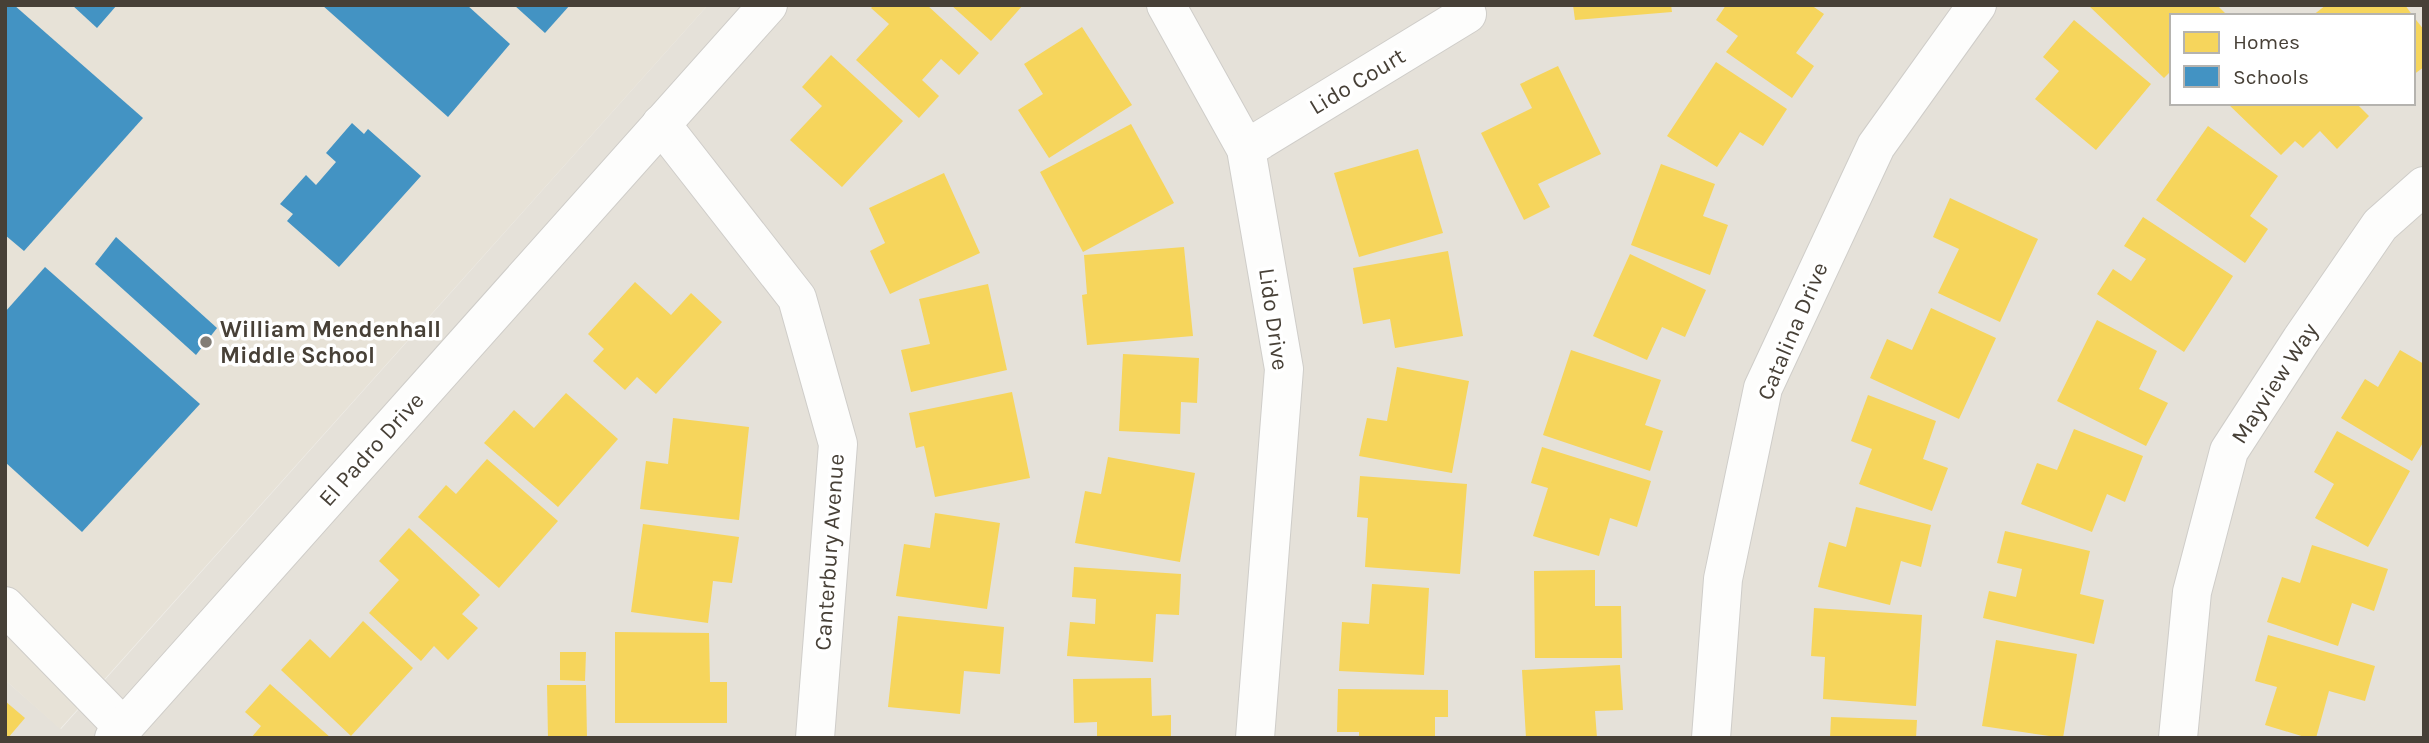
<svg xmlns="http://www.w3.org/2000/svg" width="2429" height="743" viewBox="0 0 2429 743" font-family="Karla,sans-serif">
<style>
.residential{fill:#e5e1d9;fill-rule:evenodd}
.education{fill:#e7e2d7}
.homes{fill:#f6d55c}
.schools{fill:#4393c3}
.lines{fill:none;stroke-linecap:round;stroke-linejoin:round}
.minor-casing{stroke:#cfcdc9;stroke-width:40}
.minor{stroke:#fdfdfc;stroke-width:38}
.poi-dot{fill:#827d76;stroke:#fff;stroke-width:2.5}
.labels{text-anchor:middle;stroke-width:7;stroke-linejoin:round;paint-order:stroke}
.street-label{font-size:23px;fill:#474037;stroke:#fff}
.poi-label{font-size:23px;font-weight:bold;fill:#474037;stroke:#fff;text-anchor:start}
</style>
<rect width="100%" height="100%" fill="#f1efeb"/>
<path class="residential" d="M708,5H2424V738H5V680L61,729ZM2172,16H2413V103H2172Z"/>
<polygon class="education" points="5,5 708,5 60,729 5,680"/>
<g class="homes">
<polygon points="874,5 927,5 979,53 959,75 941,59 922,80 939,96 919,118 856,60 889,24 871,8"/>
<polygon points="951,5 1023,5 991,41"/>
<polygon points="1573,5 1671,5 1672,12 1575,20"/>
<polygon points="1726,5 1811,5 1824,14 1796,53 1814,66 1792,98 1726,52 1738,36 1716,20"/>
<polygon points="2088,5 2217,5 2226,14 2224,16 2172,16 2172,70 2164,78"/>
<polygon points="2326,5 2405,5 2413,16 2312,16"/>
<polygon points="2413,16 2424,30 2424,67 2413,75"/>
<polygon points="2074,20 2151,84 2096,150 2035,99 2059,71 2043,57"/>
<polygon points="1082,27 1132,105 1049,158 1018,110 1043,94 1024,64"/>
<polygon points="831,55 903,121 842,187 790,140 822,106 802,87"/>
<polygon points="1716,62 1787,109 1763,146 1740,132 1717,167 1667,136"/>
<polygon points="1558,66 1601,154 1538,184 1550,207 1524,220 1481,133 1532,108 1520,84"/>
<polygon points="2227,103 2356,103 2369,116 2337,149 2320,131 2303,148 2295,141 2281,155"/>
<polygon points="1131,124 1174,203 1083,252 1040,172"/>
<polygon points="2208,126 2278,176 2250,216 2268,229 2245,263 2156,200"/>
<polygon points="1418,149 1443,233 1359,257 1334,173"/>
<polygon points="1661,164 1715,184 1703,216 1728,225 1710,275 1631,245"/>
<polygon points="944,173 980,253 890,294 870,251 885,243 869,208"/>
<polygon points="1950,198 2038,239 2000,322 1938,293 1959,249 1933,237"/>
<polygon points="2143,217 2233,276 2184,352 2097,294 2113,269 2131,281 2146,259 2124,246"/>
<polygon points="1184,247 1193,336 1087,345 1082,295 1087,294 1084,255"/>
<polygon points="1448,251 1463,336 1395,348 1390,319 1363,324 1353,268"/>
<polygon points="1630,254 1706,290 1685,337 1662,327 1647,360 1593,336"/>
<polygon points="635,282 671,315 691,293 722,322 656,394 637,377 625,390 593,361 604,349 588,334"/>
<polygon points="988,284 1007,370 911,392 901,350 930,344 919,299"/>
<polygon points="1931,308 1996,338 1959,419 1870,378 1887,339 1912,350"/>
<polygon points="2097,320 2157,351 2139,389 2168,403 2146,446 2057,401"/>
<polygon points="1571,350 1661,380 1645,425 1663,431 1650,471 1543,435"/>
<polygon points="2400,350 2424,364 2424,441 2412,461 2341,418 2365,379 2378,387"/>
<polygon points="1123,354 1199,358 1197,403 1181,402 1180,434 1119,431"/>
<polygon points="1397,367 1469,381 1452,473 1359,456 1367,418 1387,421"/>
<polygon points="1012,392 1030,478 935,497 924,446 916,448 909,413"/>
<polygon points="566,393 618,439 558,507 484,443 514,410 534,428"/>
<polygon points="1868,395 1936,421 1923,459 1948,468 1932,511 1859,484 1872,449 1851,441"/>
<polygon points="673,418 749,427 739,520 640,509 646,461 668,464"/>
<polygon points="2074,429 2143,456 2125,502 2107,494 2092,532 2021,504 2037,463 2057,470"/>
<polygon points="2337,431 2410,471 2368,547 2315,518 2334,484 2314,472"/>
<polygon points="1542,447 1651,481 1637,527 1610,518 1599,556 1533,536 1548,488 1531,483"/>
<polygon points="1108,457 1195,473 1180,562 1075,543 1085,491 1101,494"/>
<polygon points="487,459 558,521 499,588 418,517 446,485 456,494"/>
<polygon points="1360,476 1467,484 1460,574 1365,567 1368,518 1357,517"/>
<polygon points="1856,507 1931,525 1921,567 1901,561 1890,605 1818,587 1829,542 1846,547"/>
<polygon points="935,513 1000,523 987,609 896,596 904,544 930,548"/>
<polygon points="643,524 739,537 732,583 713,581 708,623 631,612"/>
<polygon points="409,528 480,595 462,614 478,628 448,660 434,646 421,661 369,613 399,580 379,561"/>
<polygon points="2005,531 2090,551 2080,594 2104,600 2094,644 1983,618 1989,591 2016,597 2022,569 1997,563"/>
<polygon points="2312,545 2388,569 2374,611 2352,603 2338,646 2267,622 2282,577 2300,583"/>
<polygon points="1074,567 1181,574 1179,615 1156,614 1153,662 1067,656 1070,622 1095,624 1096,599 1072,597"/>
<polygon points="1595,570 1595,606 1621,606 1622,658 1535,658 1534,571"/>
<polygon points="1372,584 1429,588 1424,675 1339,671 1342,622 1369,624"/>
<polygon points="1814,608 1922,615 1916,706 1823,699 1825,657 1811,656"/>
<polygon points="898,616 1004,627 1000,674 964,671 960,714 888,707"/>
<polygon points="363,621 413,668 351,736 281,670 310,639 330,658"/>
<polygon points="615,632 709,633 710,682 727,682 727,723 615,723"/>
<polygon points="2268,635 2375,666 2365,701 2329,691 2316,738 2308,738 2265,725 2277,687 2255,681"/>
<polygon points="1996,640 2077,654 2063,738 1982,726"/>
<polygon points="560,652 586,652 585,681 560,680"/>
<polygon points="1620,665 1623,710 1595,711 1597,738 1526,738 1522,670"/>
<polygon points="1151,678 1152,716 1171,715 1171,738 1097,738 1097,722 1074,723 1073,679"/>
<polygon points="270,684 331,738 251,738 261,726 245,712"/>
<polygon points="547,685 586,685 587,738 548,738"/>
<polygon points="1338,689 1448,690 1448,717 1435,717 1435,738 1359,738 1359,732 1337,732"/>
<polygon points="5,701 25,718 8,738 5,738"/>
<polygon points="1831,717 1917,720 1916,738 1830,738"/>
</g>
<g class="schools">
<polygon points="5,5 14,5 143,118 24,251 5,235"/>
<polygon points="72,5 117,5 97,28"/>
<polygon points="322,5 467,5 510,44 448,117"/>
<polygon points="514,5 570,5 545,33"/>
<polygon points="352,123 364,134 368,129 421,176 339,267 287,221 293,214 280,204 306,175 316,185 336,162 326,153"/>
<polygon points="116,237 217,328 196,355 95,264"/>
<polygon points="45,267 200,404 82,532 5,462 5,312"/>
</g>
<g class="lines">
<defs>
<g id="minor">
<polyline points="1166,5 1246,149 1284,369 1255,738"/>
<polyline points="661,124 797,298 838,444 815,738"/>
<polyline points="1246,149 1467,14"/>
<polyline points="5,606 123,727"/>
<polyline points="114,738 768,5"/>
<polyline points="1711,738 1723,579 1763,388 1876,146 1977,5"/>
<polyline points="2178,738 2192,592 2229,451 2301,340 2380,225 2424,186"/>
</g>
</defs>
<use href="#minor" class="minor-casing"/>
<use href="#minor" class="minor"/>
</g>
<circle class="poi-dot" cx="206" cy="342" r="7"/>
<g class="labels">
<g class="street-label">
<text transform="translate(1357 81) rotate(-31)" y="8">Lido Court</text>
<text transform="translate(1274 319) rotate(82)" y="8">Lido Drive</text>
<text transform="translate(1792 331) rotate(-67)" y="8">Catalina Drive</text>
<text transform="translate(2274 383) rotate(-57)" y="8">Mayview Way</text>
<text transform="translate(371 449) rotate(-48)" y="8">El Padro Drive</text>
<text transform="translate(829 552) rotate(-86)" y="8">Canterbury Avenue</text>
</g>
<g class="poi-label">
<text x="220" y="337">William Mendenhall<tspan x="220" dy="26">Middle School</tspan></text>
</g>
</g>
<rect width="2429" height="743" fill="none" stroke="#474037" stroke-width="14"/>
<rect x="2170" y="14" width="245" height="91" fill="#ffffff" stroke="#b5b3af" stroke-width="2"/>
<rect x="2184" y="32" width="35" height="21" fill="#f6d55c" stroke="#b5b3af" stroke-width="2"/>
<text x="2233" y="49" font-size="21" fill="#474037">Homes</text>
<rect x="2184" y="66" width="35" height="21" fill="#4393c3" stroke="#b5b3af" stroke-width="2"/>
<text x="2233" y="84" font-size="21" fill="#474037">Schools</text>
</svg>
